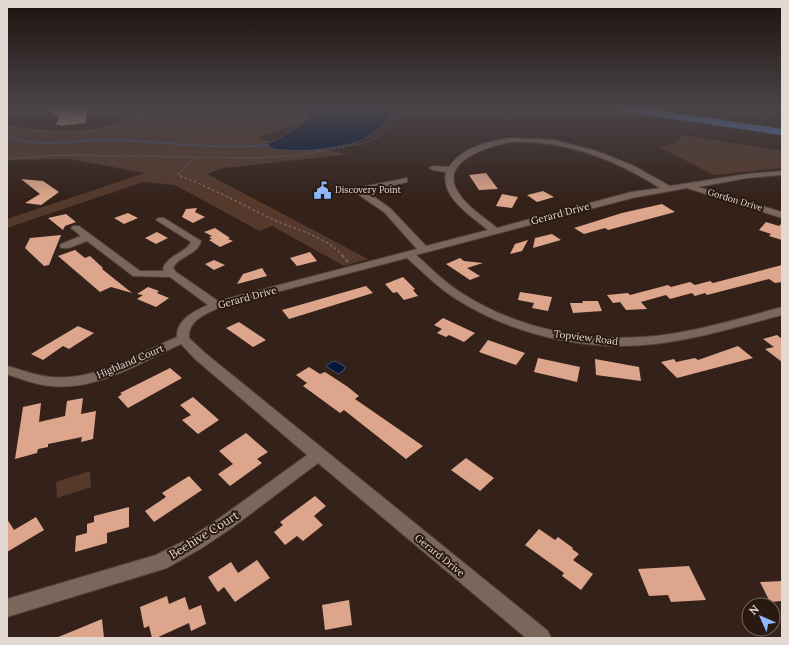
<svg xmlns="http://www.w3.org/2000/svg" width="789" height="645" viewBox="0 0 789 645" font-family="Lora,serif">
<style>
.green{fill:#55392b}
.water{fill:#011639;stroke:#455067}
.lines{fill:none;stroke-linecap:round;stroke-linejoin:round}
.stream{stroke:#455067;stroke-width:2}
.building{fill:#dda68c}
.minor-casing{stroke:#4f403b;stroke-width:2}
.highway-casing{stroke:#4f403b;stroke-width:1}
.path-far2{stroke:#786861;stroke-width:1;stroke-dasharray:2 2;stroke-linecap:butt}
.path-far1{stroke:#786861;stroke-width:1.5;stroke-dasharray:2.5 2.5;stroke-linecap:butt}
.path{stroke:#786861;stroke-width:2;stroke-dasharray:3 3;stroke-linecap:butt}
.minor{fill:#7b665c;fill-rule:evenodd}
.highway{fill:#5587d3;fill-rule:evenodd}
.labels{text-anchor:middle;stroke-width:4;stroke-linejoin:round;paint-order:stroke}
.far-poi-label{font-size:9px;fill:#e4d8d3;stroke:#291910;text-anchor:start}
.far-street-label{font-size:9px;fill:#e4d8d3;stroke:#291910}
.street-label{font-size:10px;fill:#e4d8d3;stroke:#291910}
.near-street-label{font-size:12px;fill:#e4d8d3;stroke:#291910}
</style>
<rect width="100%" height="100%" fill="#34221a"/>
<g class="green">
<path d="M135,108H346L259,137L268,141L350,154L224,168L207,174L368,259L344,266L272,226L259,231L175,185L143,182L7,228V219L145,173L69,159L7,160V124C34,132 120,138 136,110Z"/>
<polygon points="682,135 782,151 782,168 713,175 660,147 675,143"/>
<polygon points="90,471 91,487 57,498 56,482"/>
</g>
<g class="water">
<path d="M309,108H387L392,113C385,124 375,134 363,140C343,149 282,156 263,145L278,139L309,119L305,110Z"/>
<polygon points="333,361 337,362 345,367 344,370 338,374 326,366"/>
</g>
<g class="lines">
<path class="stream" d="M7,136C40,150 75,139 110,140C163,141 215,150 268,145"/>
</g>
<g class="building">
<polygon points="42,108 71,108 75,114 81,113 80,108 88,108 85,123 60,126 60,125 56,125 59,116"/>
<polygon points="486,173 498,189 479,190 469,175"/>
<polygon points="21,179 43,181 59,192 41,205 25,203 40,194"/>
<polygon points="543,191 554,197 537,202 527,195"/>
<polygon points="502,194 518,197 512,208 496,206"/>
<polygon points="662,204 675,212 608,230 605,228 584,234 574,228 622,213"/>
<polygon points="197,208 195,212 205,217 193,223 182,217 186,209"/>
<polygon points="128,213 138,218 124,224 114,218"/>
<polygon points="66,214 76,222 65,226 63,230 48,218"/>
<polygon points="766,222 779,226 782,223 782,240 769,236 771,234 759,230"/>
<polygon points="215,228 230,238 228,239 233,241 220,247 209,240 212,239 209,237 212,236 204,232"/>
<polygon points="157,232 168,238 156,244 145,238"/>
<polygon points="552,234 561,240 533,248 535,238"/>
<polygon points="61,235 49,265 44,266 25,248 30,238"/>
<polygon points="528,240 522,251 510,254 515,244"/>
<polygon points="75,250 85,258 90,256 103,268 102,269 132,293 111,287 100,292 58,256"/>
<polygon points="310,252 317,261 297,266 290,258"/>
<polygon points="460,258 464,261 483,263 467,268 480,276 470,280 446,264"/>
<polygon points="214,260 225,265 214,270 205,264"/>
<polygon points="782,265 782,282 775,283 769,279 707,295 705,293 695,296 692,293 670,299 666,295 641,302 647,309 626,310 620,302 613,303 607,295 628,293 630,295 668,285 671,287 690,282 695,285 710,281 713,283"/>
<polygon points="262,268 267,276 237,284 243,274"/>
<polygon points="403,277 415,289 413,290 418,296 404,300 397,292 393,293 385,284"/>
<polygon points="366,286 373,293 289,319 282,310"/>
<polygon points="148,287 159,291 157,293 169,298 156,307 137,299 143,295 137,294"/>
<polygon points="520,292 552,297 548,311 532,308 534,303 518,300"/>
<polygon points="582,301 598,301 602,311 573,313 570,303 583,303"/>
<polygon points="443,318 475,333 464,342 449,335 446,337 437,333 442,329 434,325"/>
<polygon points="239,322 266,340 253,347 226,328"/>
<polygon points="78,326 94,333 69,349 63,346 43,360 31,354"/>
<polygon points="777,335 782,339 782,362 765,349 774,347 763,339"/>
<polygon points="488,340 525,353 516,365 479,352"/>
<polygon points="738,346 753,358 677,378 661,362 674,359 676,362 695,358 698,360"/>
<polygon points="538,358 580,367 577,382 534,372"/>
<polygon points="595,359 639,367 641,381 596,375"/>
<polygon points="309,367 320,374 325,372 348,387 359,396 355,399 423,446 406,459 344,410 340,413 303,386 307,383 296,375"/>
<polygon points="170,368 182,378 128,408 118,397 122,394 120,393"/>
<polygon points="193,397 219,420 198,434 182,420 191,415 180,405"/>
<polygon points="83,398 81,414 96,411 93,439 81,442 82,437 48,444 48,447 38,449 37,453 15,459 23,407 41,403 39,422 65,416 67,401"/>
<polygon points="246,433 268,452 257,459 262,463 230,486 218,474 233,464 219,451"/>
<polygon points="466,458 494,478 480,491 451,470"/>
<polygon points="189,476 202,490 154,522 145,511 166,497 162,493"/>
<polygon points="315,496 326,506 314,516 323,525 303,541 297,536 285,545 274,532 283,525 280,522"/>
<polygon points="129,507 129,527 107,533 107,543 75,552 76,536 87,533 87,524 94,522 94,516"/>
<polygon points="36,517 44,530 7,552 7,519 14,530"/>
<polygon points="539,529 555,540 558,537 573,548 572,549 579,554 573,560 593,574 581,590 562,576 564,573 525,545"/>
<polygon points="257,560 270,578 235,602 224,587 218,592 208,577 231,562 238,573"/>
<polygon points="689,566 706,600 671,602 668,595 649,596 638,569"/>
<polygon points="782,581 782,601 770,602 760,582"/>
<polygon points="167,596 169,604 185,597 189,610 201,605 206,624 191,631 189,623 156,638 152,638 149,626 144,628 140,607"/>
<polygon points="349,600 352,625 325,630 322,605"/>
<polygon points="102,619 104,638 56,638"/>
</g>
<g class="lines">
<defs>
<g id="minor">
<polygon points="72,108 78,108 80,112 75,113"/>
<path d="M511,138L554,140L597,151L634,166L670,186L747,174L782,171V175L747,178L698,187L782,212V218L687,188L632,198L416,255C431,268 444,282 460,292C521,332 598,345 670,334C708,328 745,317 782,307V315C740,326 698,339 655,344C586,352 511,335 453,297C436,286 422,271 407,258L220,307C206,314 188,320 189,338L205,353L548,631L551,638H526L318,463L233,527L202,548L167,568L7,617V599L156,555L190,538L221,517L307,455L195,359L181,344C141,362 98,391 51,386C36,385 21,379 7,374V366C22,370 37,376 52,377C96,381 137,354 177,337C176,320 194,311 208,305L170,277L133,276L87,241L69,248H61L60,246L61,244L81,236L71,228L73,226H79L140,271H164L163,268C169,254 186,253 191,242L156,220L158,218H164L201,241C197,256 179,255 173,268L176,272L218,301L417,249L384,212L359,195L358,193L362,187L407,178V182L367,192L390,208L426,246L488,230C471,216 440,197 446,172L433,170L429,168L433,166L449,167C462,147 488,141 511,138ZM511,142C565,140 614,159 660,188L631,192L497,228C484,217 467,207 458,192C438,161 489,146 511,142Z"/>
</g>
<polygon id="highway" points="616,108 642,108 782,129 782,135 620,111"/>
</defs>
<use href="#minor" class="minor-casing"/>
<use href="#highway" class="highway-casing"/>
<g class="path-far2">
<path d="M7,126C47,134 100,138 136,116L138,108"/>
<polyline points="7,159 61,155 256,158 300,155 366,143 378,136 396,114 391,108"/>
<polyline points="179,174 196,156"/>
</g>
<path class="path-far1" d="M180,173L178,175C210,187 239,203 270,218C293,229 326,236 343,256"/>
<polyline class="path" points="342,255 348,262"/>
<use href="#minor" class="minor"/>
<use href="#highway" class="highway"/>
</g>
<linearGradient id="sky" x2="0" y2="1"><stop stop-color="#1d130e"/><stop offset="0.54" stop-color="#4a4449"/><stop offset="1" stop-color="#4a4449" stop-opacity="0"/></linearGradient>
<rect width="789" height="199" fill="url(#sky)"/>
<defs>
<symbol id="civic-bare" viewBox="-9 -9 18 18"><path d="M-.6-6.5H3V-4.5H.6V-3L4-1V1h2V6H-6V1h2V-1L-.6-3ZM-1.2 2.5V6h2.4V2.5Z" fill="#8db9fc" stroke="#291910" stroke-width="2.5" paint-order="stroke"/></symbol>
</defs>
<g fill-rule="evenodd">
<use href="#civic-bare" x="310" y="178" width="25" height="25"/>
</g>
<g class="labels">
<g class="far-poi-label">
<text x="335" y="193">Discovery Point</text>
</g>
<g class="far-street-label">
<text transform="translate(735 200) rotate(17)" y="3">Gordon Drive</text>
</g>
<g class="street-label">
<text transform="translate(560 213) rotate(-15)" y="4">Gerard Drive</text>
<text transform="translate(247 297) rotate(-15)" y="4">Gerard Drive</text>
<text transform="translate(586 337) rotate(7)" y="4">Topview Road</text>
<text transform="translate(130 361) rotate(-23)" y="4">Highland Court</text>
<text transform="translate(440 555) rotate(39)" y="4">Gerard Drive</text>
</g>
<g class="near-street-label">
<text transform="translate(204 535) rotate(-32)" y="4">Beehive Court</text>
</g>
</g>
<rect width="789" height="645" fill="none" stroke="#e4d8d3" stroke-width="16"/>
<g transform="translate(761 617) rotate(315)"><circle r="19" fill="#291910" stroke="#74655e"/>
<path d="M0-3L7 15L0 10L-7 15Z" fill="#8db9fc"/>
<text y="-6" font-size="11" font-weight="bold" text-anchor="middle" fill="#e4d8d3">N</text>
</g>
</svg>
